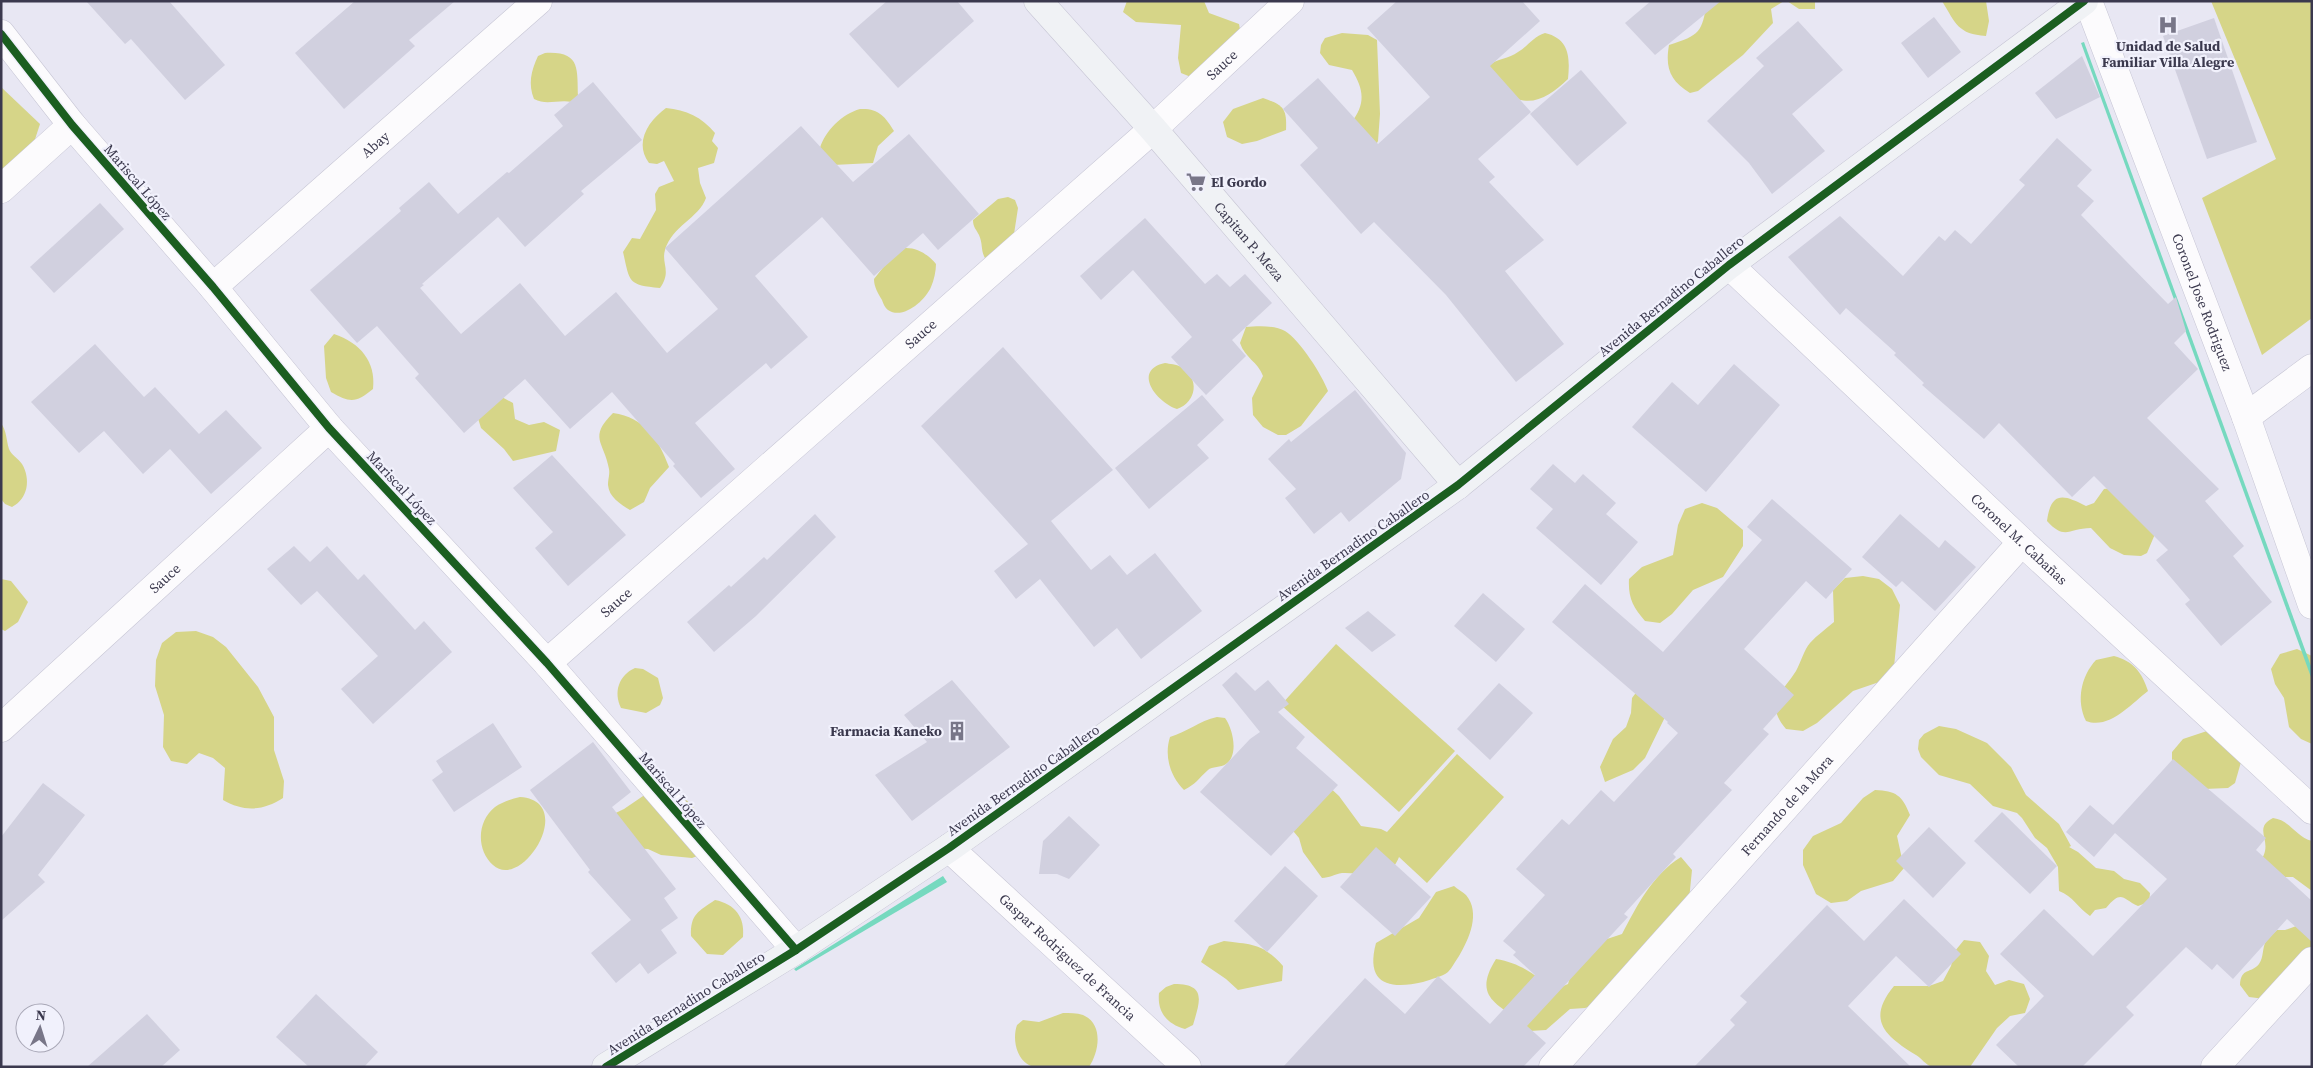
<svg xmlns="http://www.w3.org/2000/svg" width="2313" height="1068" viewBox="0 0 2313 1068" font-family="'Source Serif 4',serif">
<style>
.green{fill:#d6d588}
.water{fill:#76d9bf}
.building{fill:#d1d0df}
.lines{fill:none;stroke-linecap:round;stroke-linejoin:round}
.street-casing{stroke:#c6c5d4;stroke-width:29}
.secondary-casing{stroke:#c6c5d4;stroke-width:29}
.street{stroke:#fcfbfd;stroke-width:28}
.secondary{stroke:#f0f2f5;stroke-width:28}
.cycleway-casing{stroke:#f1f1fc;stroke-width:11}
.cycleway{stroke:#1b5e20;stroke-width:8}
.labels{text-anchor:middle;stroke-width:4.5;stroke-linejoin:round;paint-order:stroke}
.poi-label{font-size:14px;font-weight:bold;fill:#3b394e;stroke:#f1f1fc}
.street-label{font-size:14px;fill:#3b394e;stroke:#f1f1fc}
</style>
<rect width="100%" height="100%" fill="#e8e7f3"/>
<g class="green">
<polygon points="1127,1 1204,1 1209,13 1239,24 1242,40 1196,79 1181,73 1178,58 1181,25 1136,22 1123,12"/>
<path d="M1707,1H1784L1771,9L1773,23L1743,55L1698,91L1690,93C1670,81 1665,68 1669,45C1700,35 1702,33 1707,1Z"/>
<polygon points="1787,1 1815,1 1815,9 1799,9"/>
<path d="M1942,1H1986L1989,21L1986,36C1958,34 1956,24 1942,1Z"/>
<polygon points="2211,1 2312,1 2312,318 2262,355 2202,198 2276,159"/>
<path d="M1342,33L1368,35L1377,40L1380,114L1378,141L1370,156L1351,123C1366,104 1364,90 1352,70L1329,65L1320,53L1321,45L1325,38Z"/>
<path d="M1545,33C1570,39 1570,58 1568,79C1550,96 1529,111 1505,92C1498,87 1493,73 1488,66C1497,58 1509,59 1518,52C1528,46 1533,37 1545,33Z"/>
<path d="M545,53C581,51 577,69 578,97L572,102C558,99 547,106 534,99C528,84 531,71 538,56Z"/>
<polygon points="1,87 40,124 20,185 1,201"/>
<path d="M1263,98C1283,105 1287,108 1286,130L1257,141L1242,144L1227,137L1223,122L1233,109Z"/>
<path d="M666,108C686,110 702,117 715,133L712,141L718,148L714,163L698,168L700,183L706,198C699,218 672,226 665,250C661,264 672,271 660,288C627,285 630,282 623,252L632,238L640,239L656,210L655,194L659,187L674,181L664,161L657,164L649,163C634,143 648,121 666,108Z"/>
<path d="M860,109C878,108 885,116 894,131L878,146L873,163L833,165L820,148C825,131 842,114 860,109Z"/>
<path d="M1008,197L1015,200L1018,208L1012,247L990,264C979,254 984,246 979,235C976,229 973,227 973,220L998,199Z"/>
<path d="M904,248C917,247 929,255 936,264C936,271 934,280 931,287C925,301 903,320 888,310C885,308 883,303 882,300C878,293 874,287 874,279L889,260Z"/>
<path d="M1246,327C1257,326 1275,325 1285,331C1300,340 1322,375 1328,391L1301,426L1286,435H1278L1263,427L1253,415L1252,398L1263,376C1258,362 1245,358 1240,343Z"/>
<path d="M334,334C360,343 376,361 373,389C356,403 350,403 331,392L326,378L324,346Z"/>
<path d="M1165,363C1170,364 1176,364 1181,367C1200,378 1197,402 1177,409C1156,402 1132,370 1165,363Z"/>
<polygon points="500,396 513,403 515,419 529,425 544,422 560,430 556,451 513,461 504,449 481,428 476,412"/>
<path d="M613,413C645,418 658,438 669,467L650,488L644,502L630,510C620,504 609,497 608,485C608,479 610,474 609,469C604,441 588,438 613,413Z"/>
<path d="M1,423C7,432 6,439 9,449C11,455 18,458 22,464C31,479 28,499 12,507L5,504L1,499Z"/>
<path d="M2112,488L2155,534L2147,553L2141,556L2124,555L2110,548L2091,528C2069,528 2065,541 2047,521C2051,491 2063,494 2086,506L2094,503L2104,489Z"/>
<path d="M1702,503L1717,508L1743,530V546L1723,577L1693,590L1672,614L1660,623L1645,621C1633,607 1628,598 1629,579L1642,567L1673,555L1678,525L1685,509Z"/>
<path d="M1863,576L1879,579L1892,589L1900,605L1894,667L1885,680L1853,691L1817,723L1803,731L1786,729C1764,703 1782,693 1796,671C1801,662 1804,650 1810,643C1817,635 1826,629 1834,622L1833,590L1845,578Z"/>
<polygon points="1,579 11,581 28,602 18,622 5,631 1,629"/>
<path d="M196,631L213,637L226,647L258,687L274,717V750L284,781L283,798C263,811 244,812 223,800L225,768L213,758L199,753L187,764L171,761L163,747L164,715L155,686L156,660L162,643L176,632Z"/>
<polygon points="1336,644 1455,751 1399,812 1281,705"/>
<polygon points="2297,649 2312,656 2312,744 2301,739 2289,727 2284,698 2275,684 2271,669 2280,654"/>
<path d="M2114,656C2133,661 2142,672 2148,691C2131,704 2109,730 2086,721C2076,701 2081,676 2096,660Z"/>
<path d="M635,668L643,669L658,678L663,698L660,705L646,713L621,708C613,692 619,675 635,668Z"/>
<polygon points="1641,686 1666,715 1645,758 1633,770 1605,782 1600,767 1613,739 1626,727 1631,713 1632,698"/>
<path d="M1217,717L1225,718C1233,729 1239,755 1226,764C1221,768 1212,766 1208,770C1198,779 1196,784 1184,790C1170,776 1164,756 1170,737C1187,732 1199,721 1217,717Z"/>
<path d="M1939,726L1956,729L1987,743L2011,767L2026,795L2059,824L2071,846L2069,847L2078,852L2096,868L2114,871L2124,879L2140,883L2150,893L2149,902L2138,906C2122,899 2122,889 2106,908L2095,910L2090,916C2078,908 2073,896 2059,891L2058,867L2047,848L2035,838L2022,818L2017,813L1993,806L1970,784L1939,775L1921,757L1918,749L1919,740L1924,734Z"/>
<polygon points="2207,731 2241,762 2235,783 2228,788 2204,789 2172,767 2172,752 2183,739"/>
<path d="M1457,754L1504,797L1427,883L1399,857C1390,882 1362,872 1342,873C1335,874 1329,878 1322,878L1303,852L1299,838L1289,826L1313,772L1339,796L1361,826L1381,829L1387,832Z"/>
<path d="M1875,790C1896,791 1902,795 1910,815L1897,836L1904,868L1893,881L1861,891L1847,901L1831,903L1816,894L1803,865V850L1813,836L1841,823L1863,798Z"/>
<path d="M646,794C655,795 670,792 678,796C705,806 700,833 700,855L692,858L661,855L648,849L631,848L601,820L624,809Z"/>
<path d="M520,797C578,801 522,892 493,865C476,850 477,821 495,807C502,802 511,799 520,797Z"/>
<path d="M2273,818C2290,820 2296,837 2312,841V891L2293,877H2285L2258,866C2260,862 2264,856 2265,851C2268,837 2255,827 2273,818Z"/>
<path d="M1681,857L1692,870L1689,900L1631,994L1585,1008L1570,1009L1546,1030L1530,1031C1505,1004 1469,1002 1496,959C1521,963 1535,975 1554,990L1568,984L1573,968L1592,944L1622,934C1637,906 1652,875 1681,857Z"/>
<path d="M1454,886C1457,889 1463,892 1466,895C1481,913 1469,939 1459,956C1456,960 1452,968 1448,972C1442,977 1431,979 1423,982C1389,990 1365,984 1376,943L1419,918L1436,892Z"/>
<path d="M715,900C735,904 745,917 743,937L723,955L707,954L691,936C690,914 699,911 715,900Z"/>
<path d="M2302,924L2312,925V947L2273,1000L2249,997L2240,985C2241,967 2251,974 2259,964C2264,957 2262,948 2266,941C2268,937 2274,933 2277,930H2285Z"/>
<path d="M1964,940L1980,942L1989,956L1986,971L1995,985L2009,980L2024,984L2030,999L2025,1013L2010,1016L1997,1028L1970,1067C1962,1067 1939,1068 1932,1067C1926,1065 1921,1058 1916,1055C1885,1036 1866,1020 1894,986H1929L1943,981L1951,966L1955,951Z"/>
<path d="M1224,941C1254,945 1262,943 1283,966L1282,981L1238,990L1226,979L1201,962L1209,946Z"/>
<path d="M1174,984C1207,984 1200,1001 1193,1025L1185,1029C1167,1024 1157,1012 1159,993L1166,987Z"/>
<path d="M1063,1013C1069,1013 1077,1013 1083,1015C1104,1024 1099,1052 1089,1067C1075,1067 1047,1068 1034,1067C1016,1062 1012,1039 1017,1025L1023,1020L1039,1022Z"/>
</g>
<g class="water">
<polygon points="2084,42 2312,669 2312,680 2081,43"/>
<polygon points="943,876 947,882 796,971 794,969"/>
</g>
<g class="building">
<polygon points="86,1 169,1 225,65 185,100 131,39 125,44"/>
<polygon points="355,1 455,1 409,40 415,46 344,109 295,53"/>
<polygon points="887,1 957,1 974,21 898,88 849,34"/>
<polygon points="1397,1 1522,1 1540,21 1490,66 1531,112 1478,159 1495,177 1489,182 1544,240 1505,271 1564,344 1516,382 1446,295 1374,222 1361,234 1300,165 1318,148 1283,109 1318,78 1378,144 1430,97 1367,28"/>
<polygon points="1651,1 1721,1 1655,55 1625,23"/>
<polygon points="1934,17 1961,52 1928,78 1901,43"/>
<polygon points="2214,18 2257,142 2207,159 2163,36"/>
<polygon points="1798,21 1843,70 1792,114 1825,151 1772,194 1749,163 1707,121 1764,66 1756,58"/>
<polygon points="2082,56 2100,97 2056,119 2035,93"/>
<polygon points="1581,70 1627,123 1577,166 1530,114"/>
<polygon points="593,82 642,140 581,191 584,194 525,247 498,217 422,284 424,285 420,288 461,334 520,283 565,336 616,292 667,353 718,309 665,248 801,126 853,182 909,134 979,214 938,250 923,233 874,276 822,217 755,276 808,337 771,369 766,363 695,423 735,469 701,498 673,466 675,464 612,392 570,429 525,379 464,433 415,378 419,374 377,326 357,343 310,290 401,211 399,208 429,182 458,214 507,172 509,173 563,126 554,115"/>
<polygon points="2057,138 2092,170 2077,186 2094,201 2081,215 2168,304 2176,297 2186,331 2174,343 2198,369 2147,418 2219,489 2205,501 2244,546 2233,556 2272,602 2221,646 2185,604 2190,600 2156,560 2168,550 2094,476 2072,497 1999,423 1984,439 1922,385 1924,383 1894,355 1896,353 1846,308 1840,315 1788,257 1840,216 1903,276 1939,236 1945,241 1955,230 1971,244 2025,185 2019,180"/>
<polygon points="100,203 124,229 54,293 30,267"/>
<polygon points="1145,218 1205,284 1217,274 1230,287 1245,274 1272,303 1232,340 1246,356 1206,395 1171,357 1192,337 1133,270 1101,300 1080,276"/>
<polygon points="95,344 144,397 155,387 199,434 226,410 262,448 211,494 170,449 143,474 104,431 79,453 31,402"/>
<polygon points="1003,347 1113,470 1051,521 1091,570 1110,555 1127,575 1155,553 1202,611 1141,659 1117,628 1094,647 1040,579 1016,599 994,571 1028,544 921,426"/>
<polygon points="1734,364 1780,405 1706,492 1632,427 1672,382 1698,405"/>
<polygon points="1355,390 1406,453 1401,479 1349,522 1341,512 1314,534 1285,498 1296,489 1268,459 1289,439 1291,442"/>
<polygon points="1202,395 1224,420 1197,445 1209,458 1149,509 1115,468"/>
<polygon points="552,455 626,535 568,586 535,548 553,532 513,488"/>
<polygon points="1553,464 1575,483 1583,474 1616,503 1606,514 1638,542 1601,585 1536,528 1553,509 1530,489"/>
<polygon points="1772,499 1852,569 1826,599 1806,581 1744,649 1794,695 1763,729 1769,734 1724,783 1732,790 1673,854 1676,857 1624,914 1628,917 1527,1026 1546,1043 1523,1067 1283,1067 1365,978 1405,1014 1438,976 1490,1024 1535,975 1513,955 1516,952 1503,941 1545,895 1516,869 1562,819 1569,825 1601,790 1614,802 1678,733 1667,723 1668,722 1552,622 1585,584 1663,652 1762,540 1747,527"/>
<polygon points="815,514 836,537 756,616 714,652 687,622 729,585 731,587 764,557 767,560"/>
<polygon points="1900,514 1939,548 1945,540 1976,567 1935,611 1902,581 1896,587 1862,557"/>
<polygon points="294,546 310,562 327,546 358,580 364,574 415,630 424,621 452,652 373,724 341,689 378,656 317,591 301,605 267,569"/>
<polygon points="1483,593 1525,629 1496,662 1454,626"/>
<polygon points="1368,611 1396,635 1372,652 1345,628"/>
<polygon points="1236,672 1255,691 1268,680 1289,704 1278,712 1305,737 1296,748 1338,785 1271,856 1200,792 1250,739 1260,732 1222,685"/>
<polygon points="952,680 1010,747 912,821 875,775 927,742 904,715"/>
<polygon points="1499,683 1533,713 1490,760 1457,729"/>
<polygon points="493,723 522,767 454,812 432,780 443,772 436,761"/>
<polygon points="593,742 631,792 612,807 676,889 664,898 678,918 661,930 677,953 648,974 640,963 616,983 591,953 631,920 588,872 590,870 530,790"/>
<polygon points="2173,759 2266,838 2256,850 2312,901 2312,942 2287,919 2233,979 2217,964 2212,970 2186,947 2126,1007 2134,1015 2082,1067 2019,1067 1996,1045 2044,996 2000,954 2044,909 2093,956 2167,879 2115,833 2094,857 2066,832 2090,805 2113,825"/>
<polygon points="43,783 85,815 38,875 45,882 1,921 1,837"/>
<polygon points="2002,812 2057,866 2030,894 1974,841"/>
<polygon points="1069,816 1100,845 1069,879 1057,874 1039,874 1043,841"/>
<polygon points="1929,827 1966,863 1933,898 1896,861"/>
<polygon points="1376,847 1431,897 1395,936 1340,887"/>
<polygon points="1285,866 1318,896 1267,952 1234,921"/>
<polygon points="1904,899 1961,954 1929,987 1896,956 1848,1006 1911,1067 1694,1067 1735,1025 1730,1020 1747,1002 1740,996 1827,905 1864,941"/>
<polygon points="316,994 378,1052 364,1067 309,1067 276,1037"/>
<polygon points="147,1014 180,1050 161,1067 87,1067"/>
</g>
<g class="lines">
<defs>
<g id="street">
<path id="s1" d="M2088,1L2246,417L2312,605"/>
<polyline points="1,34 72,125 213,287 329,428 547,663 796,950"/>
<polyline points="1,189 72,125"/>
<path id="s2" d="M1729,265L2022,542L2312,810"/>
<path id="s3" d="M213,287L538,1"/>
<polyline points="2246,417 2312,368"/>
<path id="s4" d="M547,663L1153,129L1290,1"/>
<path id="s5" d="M1,728L329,428"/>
<path id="s6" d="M949,848L1187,1067"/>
<path id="s7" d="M1553,1067L2022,542"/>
<polyline points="2215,1067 2312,961"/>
</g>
<g id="secondary">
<path id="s8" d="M1038,1L1153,129L1458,485"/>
<polyline points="606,1067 796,950 949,848 1458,485 1729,265 2084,1"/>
</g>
</defs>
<use href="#street" class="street-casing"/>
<use href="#secondary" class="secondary-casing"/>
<use href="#street" class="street"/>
<use href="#secondary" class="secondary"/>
<defs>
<g id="cycleway">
<polyline points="1,34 72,125 213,287 329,428 547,663 796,950"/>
<polyline points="606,1067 796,950 949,848 1458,485 1729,265 2084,1"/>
</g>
</defs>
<use href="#cycleway" class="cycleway-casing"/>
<use href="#cycleway" class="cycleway"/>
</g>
<defs>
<symbol id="hospital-bare" viewBox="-9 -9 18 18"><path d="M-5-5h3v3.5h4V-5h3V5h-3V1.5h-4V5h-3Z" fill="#787688" stroke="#f1f1fc" stroke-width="2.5" paint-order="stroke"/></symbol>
<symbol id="supermarket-bare" viewBox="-9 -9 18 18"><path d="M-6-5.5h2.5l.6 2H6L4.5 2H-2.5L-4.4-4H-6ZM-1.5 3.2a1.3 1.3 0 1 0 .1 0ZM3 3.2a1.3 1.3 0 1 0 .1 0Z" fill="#787688" stroke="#f1f1fc" stroke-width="2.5" paint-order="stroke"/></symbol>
<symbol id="building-bare" viewBox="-9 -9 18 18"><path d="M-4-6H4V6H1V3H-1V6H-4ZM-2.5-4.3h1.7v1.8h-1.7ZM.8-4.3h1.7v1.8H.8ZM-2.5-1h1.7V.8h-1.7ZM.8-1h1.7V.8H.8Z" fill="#787688" stroke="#f1f1fc" stroke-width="2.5" paint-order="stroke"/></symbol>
</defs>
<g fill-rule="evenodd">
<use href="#hospital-bare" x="2154" y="11" width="28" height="28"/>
<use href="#supermarket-bare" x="1182" y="168" width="28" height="28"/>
<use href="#building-bare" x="943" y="717" width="28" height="28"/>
</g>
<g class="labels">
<g class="poi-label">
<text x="2168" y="51">Unidad de Salud<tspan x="2168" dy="16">Familiar Villa Alegre</tspan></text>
<text x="1211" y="187" text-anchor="start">El Gordo</text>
<text x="942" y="736" text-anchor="end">Farmacia Kaneko</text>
</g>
<g class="street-label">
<text dy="5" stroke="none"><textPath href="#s4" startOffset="902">Sauce</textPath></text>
<text dy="5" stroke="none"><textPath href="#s3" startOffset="216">Abay</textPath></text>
<text transform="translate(138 182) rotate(49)" y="5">Mariscal López</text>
<text dy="5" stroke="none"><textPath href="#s8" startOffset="320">Capitan P. Meza</textPath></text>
<text transform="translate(1671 296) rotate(-39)" y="5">Avenida Bernadino Caballero</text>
<text dy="5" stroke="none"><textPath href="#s1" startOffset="322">Coronel Jose Rodriguez</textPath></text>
<text dy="5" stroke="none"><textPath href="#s4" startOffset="498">Sauce</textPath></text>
<text transform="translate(402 488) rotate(47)" y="5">Mariscal López</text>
<text dy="5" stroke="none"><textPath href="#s2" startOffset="399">Coronel M. Cabañas</textPath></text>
<text transform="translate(1353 545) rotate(-35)" y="5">Avenida Bernadino Caballero</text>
<text dy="5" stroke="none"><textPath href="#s5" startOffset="222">Sauce</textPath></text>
<text dy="5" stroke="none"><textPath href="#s4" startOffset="92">Sauce</textPath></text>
<text transform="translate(1023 780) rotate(-35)" y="5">Avenida Bernadino Caballero</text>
<text transform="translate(673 790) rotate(49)" y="5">Mariscal López</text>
<text dy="5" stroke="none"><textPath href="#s7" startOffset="351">Fernando de la Mora</textPath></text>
<text dy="5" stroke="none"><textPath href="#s6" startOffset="161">Gaspar Rodriguez de Francia</textPath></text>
<text transform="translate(686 1003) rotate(-32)" y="5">Avenida Bernadino Caballero</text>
</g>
</g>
<rect width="2313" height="1068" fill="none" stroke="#3b394e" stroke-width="5"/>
<g transform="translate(40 1028) rotate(4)"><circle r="24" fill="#f1f1fc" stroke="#a8a7b6"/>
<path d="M0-4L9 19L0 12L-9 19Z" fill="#787688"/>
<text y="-8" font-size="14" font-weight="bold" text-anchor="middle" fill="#3b394e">N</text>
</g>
</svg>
